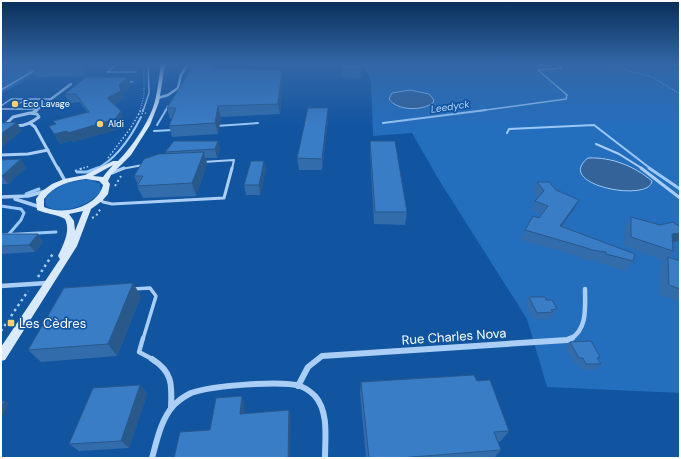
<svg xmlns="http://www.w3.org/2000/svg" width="681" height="459" viewBox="0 0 681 459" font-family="'DM Sans',sans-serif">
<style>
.green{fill:#246ebe}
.water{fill:#34639a;stroke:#9cc9f8}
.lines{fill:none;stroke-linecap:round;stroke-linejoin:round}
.stream-far2{stroke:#9cc9f8;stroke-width:1.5}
.stream-far1{stroke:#9cc9f8;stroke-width:2}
.stream{stroke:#9cc9f8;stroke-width:3}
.path-far3{stroke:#aacef5;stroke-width:1;stroke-dasharray:1 1.5;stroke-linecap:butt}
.path-far2{stroke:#aacef5;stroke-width:1.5;stroke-dasharray:1.5 2;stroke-linecap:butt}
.path-far1{stroke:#aacef5;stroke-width:2;stroke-dasharray:2 3;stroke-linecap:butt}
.path{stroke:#aacef5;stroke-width:2.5;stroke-dasharray:2.5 3.5;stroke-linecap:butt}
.lane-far4{stroke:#aacef5;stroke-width:1.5}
.lane-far3{stroke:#aacef5;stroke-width:2}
.lane-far2{stroke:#aacef5;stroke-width:3}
.lane-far1{stroke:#aacef5;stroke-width:3.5}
.lane{stroke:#aacef5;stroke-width:4.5}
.street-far4{stroke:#aacef5;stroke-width:2.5}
.street-far3{stroke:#aacef5;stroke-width:3}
.street-far2{stroke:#aacef5;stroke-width:3.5}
.street-far1{stroke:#aacef5;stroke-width:4.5}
.street{stroke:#aacef5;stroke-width:6}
.secondary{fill:#daeafd;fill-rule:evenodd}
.wall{fill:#326cab}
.shaded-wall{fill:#29588b}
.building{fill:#3a7dc7;stroke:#29588b}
.poi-dot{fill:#ffd16e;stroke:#1154a0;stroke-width:1.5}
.labels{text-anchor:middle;stroke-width:3.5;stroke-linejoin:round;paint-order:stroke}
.far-poi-label{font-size:9px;fill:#fff;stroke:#1154a0;text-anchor:start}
.far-water-label{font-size:10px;font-style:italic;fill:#b6d8fb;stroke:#1154a0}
.near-poi-label{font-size:13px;fill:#fff;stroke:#1154a0;text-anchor:start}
.near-street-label{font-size:13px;fill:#fff;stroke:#1154a0}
</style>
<rect width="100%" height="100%" fill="#1154a0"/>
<g class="green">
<polygon points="1,64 52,64 1,94"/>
<polygon points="364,64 665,64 680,71 680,393 547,387 527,319 439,180 412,133 373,136 371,82"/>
<path d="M82,180H92L100,184L101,191C91,205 61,216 46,206L45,200C51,186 69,182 82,180Z"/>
</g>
<g class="water">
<path d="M410,90L429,94L434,100L433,103C422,111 397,111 389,99L392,93Z"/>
<path d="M588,158C612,157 634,166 652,181C650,203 553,185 588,158Z"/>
</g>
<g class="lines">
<g class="stream-far2">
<polyline points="117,64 107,72 136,72"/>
<polyline points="126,82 133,82"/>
<polyline points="1,90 35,70"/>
<polyline points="143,111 149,93 148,64"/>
<polyline points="165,111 168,106"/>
<polyline points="478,111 566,99 567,95 538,70 562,68 557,64"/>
</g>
<g class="stream-far1">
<polyline points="143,111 143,110"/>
<polyline points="383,123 486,110"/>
<polyline points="157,125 166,110"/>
<polyline points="216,126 258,123"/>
<polyline points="154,131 173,130"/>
<polyline points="507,133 509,129 594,125 651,169"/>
<path d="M96,169C117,159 131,137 141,117"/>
</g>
<g class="stream">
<polyline points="649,168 680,189"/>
<polyline points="77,172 87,172 98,168"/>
<polyline points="26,194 39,189"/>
<polyline points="1,206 21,209 24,213 21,220 9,234"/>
<polyline points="1,235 56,232"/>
</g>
<g class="path-far3">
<polyline points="602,64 652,77 680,94"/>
<polyline points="140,111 144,95 144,64"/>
</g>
<g class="path-far2">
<polyline points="138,114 146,113"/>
<polyline points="108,158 130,129 141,110"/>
<polyline points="80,169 90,166"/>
</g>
<g class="path-far1">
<polyline points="75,171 83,168"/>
<polyline points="115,186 121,176"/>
<polyline points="92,218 96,216 101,208"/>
</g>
<g class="path">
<polyline points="38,277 54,252"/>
<polyline points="1,331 28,291"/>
</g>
<g class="lane-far4">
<polyline points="1,106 11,99 50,99"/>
<polyline points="13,108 26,99"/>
<polyline points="1,109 37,109"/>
</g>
<g class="lane-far3">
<polyline points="596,144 619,154 643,169"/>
<polyline points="203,162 234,160 232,169"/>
<polyline points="121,169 143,165"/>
</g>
<g class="lane-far2">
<polyline points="641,168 680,198"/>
<polyline points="112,173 124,168"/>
<polyline points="100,199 103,202 112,204 224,198 232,168"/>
</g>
<polyline class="lane-far1" points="133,289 150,288 156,296 143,339"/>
<polyline class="lane" points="143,338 139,352 152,359"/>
<g class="street-far4">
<polyline points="158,98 168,95 178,88 181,75 188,64"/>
<polyline points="35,111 71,84"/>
</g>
<g class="street-far3">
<path d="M30,113L37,114L39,117C30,124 18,129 7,123L13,117Z"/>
<polyline points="32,113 37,110"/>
<polyline points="30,123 35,127 58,169"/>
<polyline points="1,155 28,154 48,150"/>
</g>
<g class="street-far2">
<polyline points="58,168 65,181"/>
<polyline points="1,197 28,196 46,191"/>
<polyline points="15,199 40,207"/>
</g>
<g class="street-far1">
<polyline points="1,286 47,283"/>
<path d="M570,339C588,330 585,306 585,289"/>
</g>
<g class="street">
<path d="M152,359C173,372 172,385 171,408"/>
<polyline points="298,386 308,367 322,356 567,340 572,338"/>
<path d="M152,458C157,440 161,419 174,405C179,400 185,396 191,393C210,386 281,380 300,386C306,388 311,392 315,396C329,412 325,438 325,458"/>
</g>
<path class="secondary" d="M161,64H165L159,102L150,125L131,155L111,175L108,181L110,184L108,194L102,201L91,209L77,246L5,360L1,361V347L60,259L58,256C63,245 71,231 65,219C56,214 47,214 37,210L36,199L41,192L52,184L64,179L85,175L113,161H118C132,147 150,121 155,101C158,89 159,76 161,64ZM113,165L106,173L103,177L93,176ZM86,179L99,181L103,185C98,207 63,216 44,207V199C54,185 70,181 86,179ZM83,211L75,231L74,221L69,214Z"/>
</g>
<g class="wall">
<polygon points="37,64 101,64 85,76 36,77 31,67"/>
<polygon points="343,64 361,70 361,78 342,77"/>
<polygon points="221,69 283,80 280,114 221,117 218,134 172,137 169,126 172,119 170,119 167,108"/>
<polygon points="131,85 123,94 124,99 114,105 121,111 124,120 119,129 73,142 72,140 60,144 49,126 55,124 53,121 87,112 80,102 69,103 65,94"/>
<polygon points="328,108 328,119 322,170 299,170 297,158"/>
<polygon points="218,141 220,150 217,158 206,158 207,164 196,196 143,198 137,186 138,185 134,176 166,154 165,152"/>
<polygon points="370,141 407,212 405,225 374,224 370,153"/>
<polygon points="21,159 26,168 8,184 1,184 1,160"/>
<polygon points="264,161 266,170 260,195 246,195 244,185"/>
<polygon points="537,182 556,190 579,200 574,209 561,226 633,261 625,271 600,263 599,261 585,260 581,257 520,240 525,230 539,218 541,214 531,210 535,201 538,198 533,191"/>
<polygon points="631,217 660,225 680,227 680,238 678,241 672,242 673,251 665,261 624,246 625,227"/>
<polygon points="1,234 38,234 43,242 35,252 2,254 1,255"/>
<polygon points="668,257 680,261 680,302 660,295 660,267"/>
<polygon points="141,296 117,356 41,362 28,350"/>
<polygon points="529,297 546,300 557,309 553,316 551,316 549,319 533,319 526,304"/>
<polygon points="570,342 600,357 598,360 601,364 595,370 581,370 578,364 574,364 566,348"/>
<polygon points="477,381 509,431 501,441 498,442 501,450 494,458 366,458 360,393 361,382"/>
<polygon points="140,385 147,394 129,448 79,451 69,444"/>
</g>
<g class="shaded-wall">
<polygon points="85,64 101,64 85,76 81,67"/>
<polygon points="217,64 220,64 222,70 213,68"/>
<polygon points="282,70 283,80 280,114 278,104"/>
<polygon points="128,77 131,85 123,94 124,99 111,106 107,98"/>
<polygon points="218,106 221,117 218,134 215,123"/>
<polygon points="328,108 328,119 322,170 322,159"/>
<polygon points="121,111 124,120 119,129 73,142 68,133"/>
<polygon points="17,122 22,131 2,147 1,134"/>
<polygon points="67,131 72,140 60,144 54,134"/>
<polygon points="218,141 220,150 217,158 215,149"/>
<polygon points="204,152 207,164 196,196 192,183"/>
<polygon points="21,159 26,168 8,184 2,176"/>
<polygon points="264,161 266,170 260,195 259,185"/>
<polygon points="579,200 574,209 555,235 560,226"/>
<polygon points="680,233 680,238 678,241 664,244 672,234"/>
<polygon points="38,234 43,242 35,252 29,245"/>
<polygon points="133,283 141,296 117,356 108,344"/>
<polygon points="140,385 147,394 129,448 121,441"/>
<polygon points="242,396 245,404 244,422 240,414"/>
<polygon points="5,401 9,403 2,416 1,415 1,407"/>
<polygon points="289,410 291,418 290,458 288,458"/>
</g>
<g class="building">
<polygon points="37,64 85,64 81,67 31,67"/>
<polygon points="194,64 217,64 213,68 282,70 278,104 218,106 215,123 169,126 176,108 167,108"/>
<polygon points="343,64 361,64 361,70 342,70"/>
<polygon points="86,77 128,77 119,85 121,91 107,98 121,111 115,119 68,133 67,131 54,134 49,126 56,124 53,121 89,112 76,94 65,94"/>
<polygon points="308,108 328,108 322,159 297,158"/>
<polygon points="17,122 1,134 1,123"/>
<polygon points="174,141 218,141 215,149 165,152"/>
<polygon points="370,141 395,141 407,212 375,212"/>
<polygon points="204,152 192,183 137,186 143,176 134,176 144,159 159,154"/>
<polygon points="21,159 2,176 1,176 1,160"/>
<polygon points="251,161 264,161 259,185 244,185"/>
<polygon points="537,182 549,182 556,190 579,200 560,226 635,254 633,261 606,254 606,252 592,250 587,248 525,230 533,216 539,218 548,206 535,201 544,191"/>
<polygon points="631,217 660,225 673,222 680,227 680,233 672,234 673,251 631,237"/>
<polygon points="1,234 38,234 29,245 1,246"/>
<polygon points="668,257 680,261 680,289 669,285"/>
<polygon points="133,283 108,344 28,350 64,288"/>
<polygon points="529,297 545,297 546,300 552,300 557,309 551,310 553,312 537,313"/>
<polygon points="591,341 600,357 597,358 601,364 586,364 583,358 579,358 570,342"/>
<polygon points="474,375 477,381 490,380 509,431 494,432 501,450 399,458 369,458 361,382"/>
<polygon points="140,385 121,441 69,444 93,388"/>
<polygon points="242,396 240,414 289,410 288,458 174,458 180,432 210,430 216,398"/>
<polygon points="1,401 5,401 1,407"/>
</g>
<linearGradient id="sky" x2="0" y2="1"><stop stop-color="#092e58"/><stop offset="0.5" stop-color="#3267a7"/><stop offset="1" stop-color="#3267a7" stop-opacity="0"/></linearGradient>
<rect width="681" height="128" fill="url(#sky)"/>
<g class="poi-dot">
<circle cx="15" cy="104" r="4"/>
<circle cx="100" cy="124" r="4"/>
<rect x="7" y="319" width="8" height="8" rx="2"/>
</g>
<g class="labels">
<g class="far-poi-label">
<text x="23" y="107">Eco Lavage</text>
<text x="108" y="127">Aldi</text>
</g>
<g class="far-water-label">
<text transform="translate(450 106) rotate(-8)" y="4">Leedyck</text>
</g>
<g class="near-poi-label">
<text x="19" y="328">Les Cèdres</text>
</g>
<g class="near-street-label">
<text transform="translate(454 336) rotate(-4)" y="5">Rue Charles Nova</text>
</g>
</g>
<rect width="681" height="459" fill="none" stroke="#ffffff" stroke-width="4"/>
</svg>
